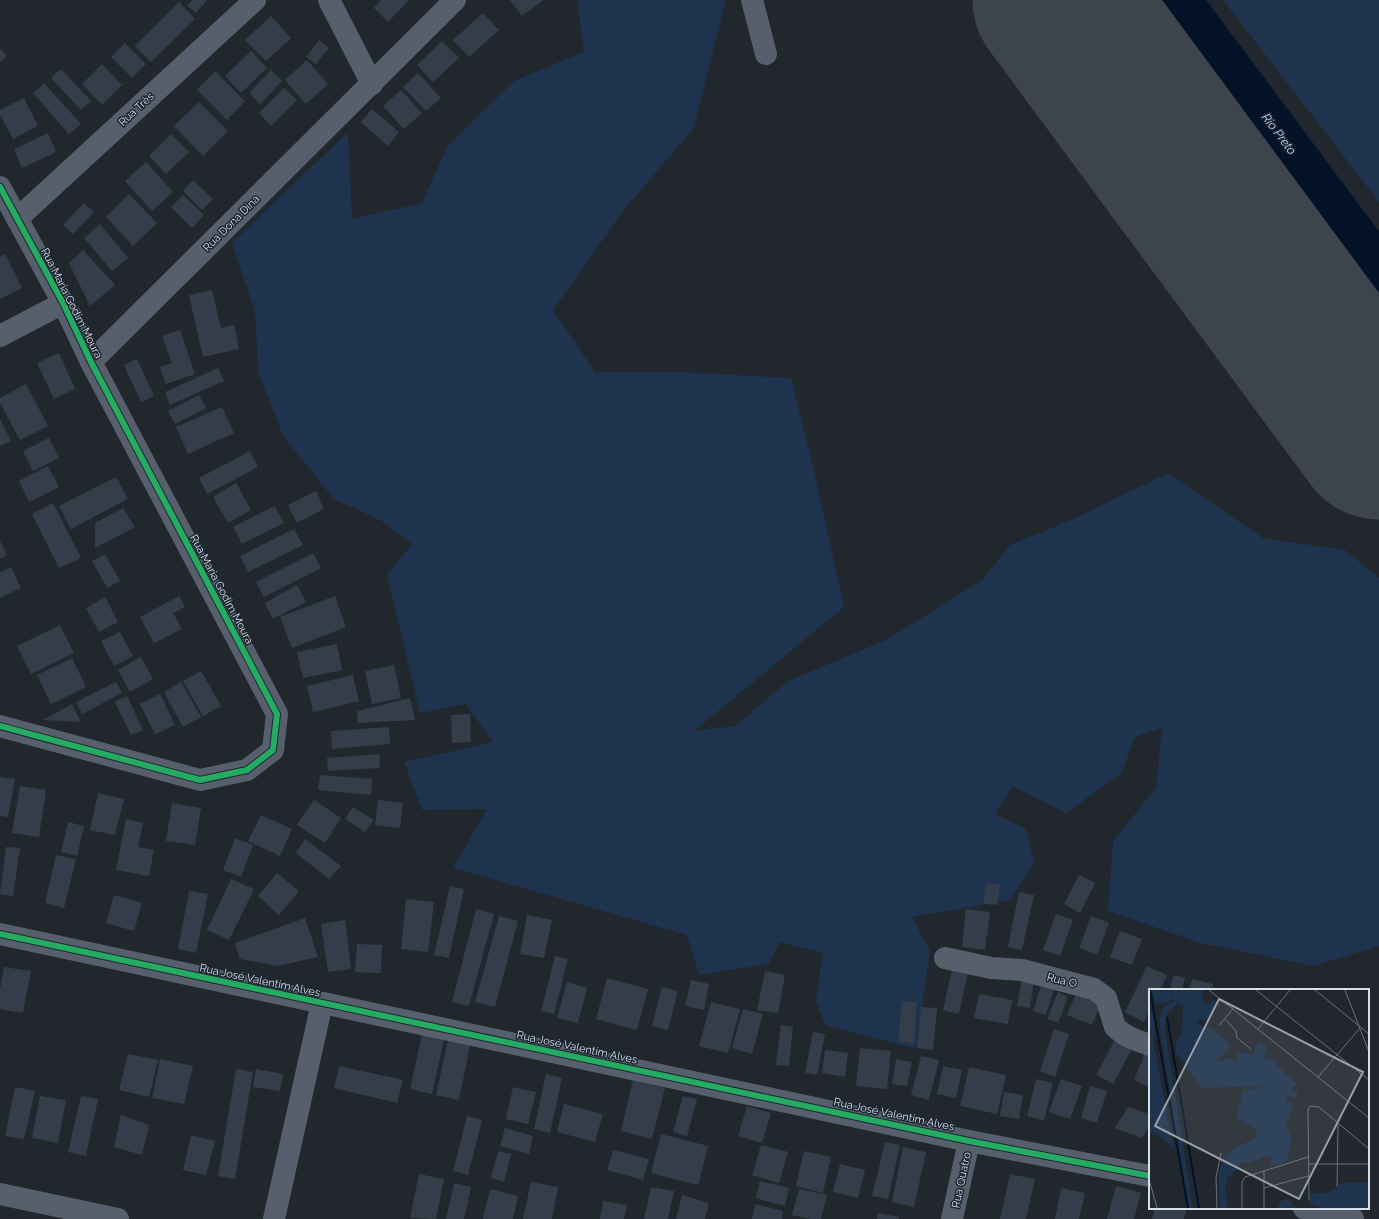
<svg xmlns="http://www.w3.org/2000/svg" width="1379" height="1219" viewBox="0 0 1379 1219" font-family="Raleway,sans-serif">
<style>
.green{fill:#1d334e}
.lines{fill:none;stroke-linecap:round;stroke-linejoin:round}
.river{stroke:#031229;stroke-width:45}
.runway{stroke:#3e444c;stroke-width:169}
.building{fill:#343e4b}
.minor{stroke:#565f6b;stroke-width:22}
.cycleway-casing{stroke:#1c2632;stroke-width:8}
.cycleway{stroke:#26ab63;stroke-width:6}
.labels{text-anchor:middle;stroke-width:3;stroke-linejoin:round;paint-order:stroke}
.street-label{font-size:11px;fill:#d8dfe7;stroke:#1c2632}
.water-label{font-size:12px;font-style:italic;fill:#b8d2f1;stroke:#1c2632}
.inset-river{fill:none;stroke:#031229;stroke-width:2}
.inset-road{fill:none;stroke:#6a7177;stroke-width:1}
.view{fill:#989fa6;fill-opacity:0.15;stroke:#989fa6;stroke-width:2}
.inset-edge{fill:none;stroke:#d8dfe7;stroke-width:2}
</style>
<rect width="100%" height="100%" fill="#21272d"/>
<g class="green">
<polygon points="577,0 726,0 694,128 623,211 553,310 595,372 681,372 791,378 813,466 844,607 694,731 735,726 788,681 886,640 982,580 1010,545 1076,518 1168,473 1263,538 1345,550 1379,578 1379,946 1313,966 1201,943 1108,911 1113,841 1156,788 1162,728 1135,737 1121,774 1066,813 1013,786 995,814 1026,829 1034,863 1010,900 912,917 930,951 916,1049 825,1025 816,1000 823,953 780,942 769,964 699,975 687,935 453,868 487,809 422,810 404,762 493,742 466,704 420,713 387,575 412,544 382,521 334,499 283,436 258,371 255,311 232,243 348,132 352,219 422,203 447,147 514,81 584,52"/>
<polygon points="1120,0 1161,0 1379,305 1379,365 1250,197"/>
<polygon points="1223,0 1379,0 1379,202"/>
</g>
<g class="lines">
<polyline class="river" points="1178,0 1379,269"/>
<polyline class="runway" points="1057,0 1379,435"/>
</g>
<g class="building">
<polygon points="192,0 207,0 196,13 187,6"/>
<polygon points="381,0 409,0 388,22 374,8"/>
<polygon points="510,0 543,0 522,16"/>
<polygon points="179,2 195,19 151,62 135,46"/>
<polygon points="483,13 499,30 469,57 453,40"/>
<polygon points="271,16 291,38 266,61 245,40"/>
<polygon points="319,40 329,48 316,64 306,57"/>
<polygon points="442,41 459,58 433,82 417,65"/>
<polygon points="125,43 146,64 132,78 111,57"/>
<polygon points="0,48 7,56 0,62"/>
<polygon points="251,51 267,68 241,93 225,76"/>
<polygon points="307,60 328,84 306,104 285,80"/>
<polygon points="102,64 122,85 102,105 82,84"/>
<polygon points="61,69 91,101 81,110 51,78"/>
<polygon points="271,70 282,81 260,104 249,93"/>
<polygon points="215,71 245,101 227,120 197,90"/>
<polygon points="418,73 441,98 426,111 403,87"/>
<polygon points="44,83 81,124 69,134 33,93"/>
<polygon points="284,88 297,100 271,126 259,113"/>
<polygon points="401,90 422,113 404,129 383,106"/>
<polygon points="24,98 38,126 13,139 0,115 0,110"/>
<polygon points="199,102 228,131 203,156 174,126"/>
<polygon points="372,109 399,132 388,146 361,122"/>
<polygon points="48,133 56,152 22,168 14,149"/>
<polygon points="171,134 189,152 166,174 149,156"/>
<polygon points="146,162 173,192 152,211 125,181"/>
<polygon points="193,180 213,199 202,210 183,191"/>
<polygon points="129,194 157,223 133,246 106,217"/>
<polygon points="183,195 204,215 192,228 171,207"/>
<polygon points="84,203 94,212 73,234 63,225"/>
<polygon points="100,224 128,258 112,271 84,238"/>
<polygon points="83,250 115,285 90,306 69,263"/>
<polygon points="5,254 22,288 0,299 0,257"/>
<polygon points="212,290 221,328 234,325 239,349 203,357 189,295"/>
<polygon points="180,330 195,374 166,384 160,367 172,363 162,336"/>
<polygon points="59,353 75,389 54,399 37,363"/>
<polygon points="137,359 154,396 141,402 124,365"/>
<polygon points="218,368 224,381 170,405 165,392"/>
<polygon points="26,384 48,426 20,440 0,403 0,398"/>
<polygon points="199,395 206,408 175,424 168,411"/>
<polygon points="222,407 234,433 188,454 176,427"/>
<polygon points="0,419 11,441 0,446"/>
<polygon points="49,438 59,458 33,471 23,451"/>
<polygon points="250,451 258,467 207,494 199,478"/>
<polygon points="48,466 59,487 29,502 19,481"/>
<polygon points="116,477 128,499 71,529 59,506"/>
<polygon points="236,483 251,510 228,523 213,497"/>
<polygon points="316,491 324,509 297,523 288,505"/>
<polygon points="53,503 81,558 59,568 32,514"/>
<polygon points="275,506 284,523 242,544 233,527"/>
<polygon points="123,508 135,527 95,548 95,523"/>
<polygon points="294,529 303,545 248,572 240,556"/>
<polygon points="0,541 7,555 0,559"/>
<polygon points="313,553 321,568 264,597 256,582"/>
<polygon points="105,554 120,581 107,588 92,561"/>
<polygon points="11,567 21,588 0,598 0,572"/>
<polygon points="297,585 306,602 273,619 265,603"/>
<polygon points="179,596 185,607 173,613 182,629 154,643 140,617"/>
<polygon points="335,596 346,627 292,648 280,617"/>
<polygon points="105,597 118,622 99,632 86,608"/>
<polygon points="60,625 74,653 31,674 17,646"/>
<polygon points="120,632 133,656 114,666 101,641"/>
<polygon points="337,644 342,670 303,678 297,652"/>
<polygon points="141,657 153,679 130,692 118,670"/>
<polygon points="72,658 86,687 51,704 37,675"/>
<polygon points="394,665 401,698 372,704 365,671"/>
<polygon points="201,671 221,706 203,716 183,681"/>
<polygon points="353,675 359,701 313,712 307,686"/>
<polygon points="116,682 122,693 82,714 76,702"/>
<polygon points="181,682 201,717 183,727 164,692"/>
<polygon points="160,694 175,725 155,734 140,704"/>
<polygon points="127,696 143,730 131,735 115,702"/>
<polygon points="410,698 415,720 358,723 357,711"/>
<polygon points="72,704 81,722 43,720"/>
<polygon points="470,714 471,742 452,743 451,715"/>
<polygon points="389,727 390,744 332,749 331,731"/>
<polygon points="379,754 380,768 328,771 327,758"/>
<polygon points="320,775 372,779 371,795 318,790"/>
<polygon points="0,777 15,779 8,817 0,816"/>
<polygon points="20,786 46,790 39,837 12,833"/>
<polygon points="98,793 124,799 115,835 90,830"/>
<polygon points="314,800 341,818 325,843 297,825"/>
<polygon points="378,800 403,803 400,828 375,825"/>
<polygon points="172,803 201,808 195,845 166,841"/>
<polygon points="353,807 374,820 365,832 345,819"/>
<polygon points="261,815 292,829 280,856 248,841"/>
<polygon points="126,819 143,823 138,847 154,850 149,876 116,870"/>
<polygon points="68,822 84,826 77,856 61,852"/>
<polygon points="235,838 253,845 241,877 223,870"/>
<polygon points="305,839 341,866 329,879 296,853"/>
<polygon points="6,847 20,848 13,896 0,894"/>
<polygon points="56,855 76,859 64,908 45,903"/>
<polygon points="277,873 299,891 279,915 258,896"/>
<polygon points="1079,875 1095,883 1080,913 1064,904"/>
<polygon points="231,879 254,889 229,940 207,930"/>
<polygon points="986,883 1000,885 997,905 983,903"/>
<polygon points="450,886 464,889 449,958 434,955"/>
<polygon points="189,891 208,894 196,953 178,949"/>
<polygon points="1019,892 1034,895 1022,950 1008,947"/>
<polygon points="114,895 142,903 134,931 106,923"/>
<polygon points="406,899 434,902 428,952 401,949"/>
<polygon points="476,909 494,914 469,1006 452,1002"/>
<polygon points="966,909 990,912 985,950 962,947"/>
<polygon points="1056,914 1073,920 1060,956 1043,950"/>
<polygon points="527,915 552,920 544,958 520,954"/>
<polygon points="499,916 518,921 495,1007 475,1002"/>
<polygon points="1091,916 1109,923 1097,955 1079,948"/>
<polygon points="305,918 318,957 278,966 240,959 235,943"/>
<polygon points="345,920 351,969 328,972 321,924"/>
<polygon points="1120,931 1142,939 1132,965 1110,957"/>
<polygon points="357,944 382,945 381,973 355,972"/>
<polygon points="555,956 568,959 554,1014 541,1011"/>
<polygon points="1147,966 1167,975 1160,990 1150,990 1150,1010 1144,1022 1125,1012"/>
<polygon points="4,967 31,971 23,1013 0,1009 0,989"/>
<polygon points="952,969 968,972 959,1014 943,1010"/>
<polygon points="765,971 785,975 778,1013 757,1010"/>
<polygon points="1023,973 1035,974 1030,1008 1017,1006"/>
<polygon points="1174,975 1185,978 1182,990 1170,990"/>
<polygon points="607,978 648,989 637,1030 596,1019"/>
<polygon points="1192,979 1213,984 1212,990 1189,990"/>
<polygon points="691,980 709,984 704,1010 685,1006"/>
<polygon points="567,982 587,988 578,1023 557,1018"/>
<polygon points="1042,982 1055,986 1046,1015 1033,1011"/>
<polygon points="662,987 678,991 668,1030 652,1026"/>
<polygon points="1078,989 1103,999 1092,1025 1067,1015"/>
<polygon points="1058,992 1068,997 1058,1023 1047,1019"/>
<polygon points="979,994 1012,1000 1008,1024 974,1018"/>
<polygon points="902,1001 917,1002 914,1043 898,1042"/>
<polygon points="711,1002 740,1009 728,1053 699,1046"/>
<polygon points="921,1007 937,1008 933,1050 917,1048"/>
<polygon points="743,1009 763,1014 752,1054 732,1048"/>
<polygon points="781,1025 793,1027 789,1066 776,1065"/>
<polygon points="1054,1029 1069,1034 1055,1077 1040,1071"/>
<polygon points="423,1030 445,1035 432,1094 410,1089"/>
<polygon points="813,1032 825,1034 817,1075 805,1073"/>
<polygon points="1118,1034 1135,1043 1113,1084 1096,1075"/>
<polygon points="449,1036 471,1041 459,1100 436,1095"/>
<polygon points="860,1048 891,1051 887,1089 856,1086"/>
<polygon points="1147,1048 1150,1049 1150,1087 1134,1080"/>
<polygon points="825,1050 848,1053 845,1077 822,1073"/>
<polygon points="128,1054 158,1060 149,1097 119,1090"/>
<polygon points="921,1056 939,1060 929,1100 911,1095"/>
<polygon points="160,1059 193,1066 184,1104 152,1098"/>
<polygon points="896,1059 912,1062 907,1086 892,1084"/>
<polygon points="339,1066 403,1080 397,1103 334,1088"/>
<polygon points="943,1066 962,1070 956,1098 937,1094"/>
<polygon points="969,1067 1006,1075 997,1114 960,1106"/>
<polygon points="236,1069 253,1072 235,1179 218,1176"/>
<polygon points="256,1069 283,1074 280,1091 253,1087"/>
<polygon points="546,1074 562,1078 550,1133 534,1129"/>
<polygon points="1036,1079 1053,1083 1044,1121 1027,1116"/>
<polygon points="1061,1079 1082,1086 1070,1119 1049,1112"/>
<polygon points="633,1080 665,1088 652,1139 621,1131"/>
<polygon points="1090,1086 1107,1091 1097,1123 1081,1118"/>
<polygon points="15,1087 35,1091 24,1139 5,1136"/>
<polygon points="513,1087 536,1092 528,1124 506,1119"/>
<polygon points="1004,1092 1023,1095 1019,1119 1000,1116"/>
<polygon points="40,1096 66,1100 58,1143 32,1138"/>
<polygon points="81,1096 98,1099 86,1156 68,1152"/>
<polygon points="683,1096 697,1099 687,1136 673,1132"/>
<polygon points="564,1104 603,1114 595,1142 557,1132"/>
<polygon points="747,1106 771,1113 762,1143 738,1136"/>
<polygon points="1128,1107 1150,1114 1150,1125 1142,1138 1115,1128"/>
<polygon points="121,1115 149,1125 142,1155 114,1147"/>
<polygon points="467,1116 482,1120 468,1175 453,1171"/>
<polygon points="505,1128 533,1136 529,1154 500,1146"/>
<polygon points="661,1134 708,1146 698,1185 651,1173"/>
<polygon points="191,1135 215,1141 206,1175 183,1170"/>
<polygon points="885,1142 900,1145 888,1199 872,1196"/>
<polygon points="761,1145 788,1152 779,1183 752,1175"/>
<polygon points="903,1147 926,1152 914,1207 892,1202"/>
<polygon points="613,1150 649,1159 643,1180 607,1170"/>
<polygon points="498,1151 511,1154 504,1182 491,1178"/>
<polygon points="804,1151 831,1157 823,1193 796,1186"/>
<polygon points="840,1164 865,1170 858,1198 833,1192"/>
<polygon points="419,1174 444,1179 436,1219 410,1218"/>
<polygon points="1010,1174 1035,1179 1026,1219 1000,1219"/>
<polygon points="760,1181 789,1188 785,1206 756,1198"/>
<polygon points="531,1182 558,1187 552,1219 523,1219"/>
<polygon points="454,1183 471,1187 464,1219 446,1219"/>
<polygon points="1116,1186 1141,1193 1134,1219 1107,1219"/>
<polygon points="651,1187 674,1191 668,1219 644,1219"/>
<polygon points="1061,1188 1085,1193 1079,1219 1055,1219"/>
<polygon points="490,1189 518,1196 513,1219 483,1219"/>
<polygon points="799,1189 827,1195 821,1219 810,1219 792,1215"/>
<polygon points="682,1195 709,1203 705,1219 676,1219"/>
<polygon points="603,1201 627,1205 624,1219 600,1219"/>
<polygon points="755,1204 783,1211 782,1219 752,1219"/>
<polygon points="1155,1208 1187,1208 1184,1219 1152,1219"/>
<polygon points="878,1213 899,1217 899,1219 877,1219"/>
</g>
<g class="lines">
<g class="minor">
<polyline points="329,0 372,84"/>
<polyline points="752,0 766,54"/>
<polyline points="0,187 63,303 91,362 277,714 273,750 247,770 200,780 0,726"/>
<polyline points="17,219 255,0"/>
<polyline points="0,336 63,303"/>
<polyline points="91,362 455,0"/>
<polyline points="0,934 969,1141 1150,1176"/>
<path d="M945,958L991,968L1022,970L1094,989L1106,998L1115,1027C1125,1037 1138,1041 1150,1045"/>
<polyline points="0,1194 118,1219"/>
<polyline points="1304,1208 1353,1219"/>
<polyline points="274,1219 322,1003"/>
<polyline points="952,1219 969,1141"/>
</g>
<defs>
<g id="cycleway">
<polyline points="0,187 63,303 91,362 277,714 273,750 247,770 200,780 0,726"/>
<polyline points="0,934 969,1141 1150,1176"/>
</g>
</defs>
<use href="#cycleway" class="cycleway-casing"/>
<use href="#cycleway" class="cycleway"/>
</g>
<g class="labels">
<g class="street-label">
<text transform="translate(136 109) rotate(-43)" y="4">Rua Três</text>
<text transform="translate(231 223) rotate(-45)" y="4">Rua Dona Dina</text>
<text transform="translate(72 303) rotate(63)" y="4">Rua Maria Godim Moura</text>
<text transform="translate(222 589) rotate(62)" y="4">Rua Maria Godim Moura</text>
<text transform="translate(260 980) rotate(12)" y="4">Rua José Valentim Alves</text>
<text transform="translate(1062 980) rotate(14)" y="4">Rua O</text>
<text transform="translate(577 1047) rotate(12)" y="4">Rua José Valentim Alves</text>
<text transform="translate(894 1114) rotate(12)" y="4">Rua José Valentim Alves</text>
<text transform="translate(961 1180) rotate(-78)" y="4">Rua Quatro</text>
</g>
<g class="water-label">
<text transform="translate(1279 134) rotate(53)" y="4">Rio Preto</text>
</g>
</g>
<g transform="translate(1149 989)">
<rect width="220" height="220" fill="#21272d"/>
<path d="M3,1H20L23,11L14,15L6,14ZM21,1H54V13L61,15L64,10L68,13L60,31H48L50,36L64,40L82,56L67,73L82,69L86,74L89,72L88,65L92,63L103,66L110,52L118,59L115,67L118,70L128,71V76L148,96L142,100L149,103L148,109L138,107V112L144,114L140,130L136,132L143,150L138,173L120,178L124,169L116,167L100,174H91L89,180L79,188L76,199L79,219H71L69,185L72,174L84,160L108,148L107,140L87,129L94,102L115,97L53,99L27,64L26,53L33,45L34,17L23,10ZM25,12L29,15L18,24L16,41L44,219H40L35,190L11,42V26L15,17ZM0,14L5,30V56L25,161L14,149L0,141ZM220,193V219H174L160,214L162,204H176L188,199L191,194ZM138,209L148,219H129L131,213Z" fill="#1d334e"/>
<path class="inset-river" d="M1,1L39,219M18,28L50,219"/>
<path class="inset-road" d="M60,1L220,129M107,1L220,91M166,1L220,45M196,1L220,63M76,30L87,42L88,49L102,60M70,36L84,20M109,40L141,1M169,88L211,39M159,175H220M0,190L8,219M188,198L189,136M115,199L159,187M160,211L159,121L161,117L170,118L220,160M68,219L67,189L72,164M93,219V193L96,188L159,168M115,219V182"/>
<path class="view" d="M70,10L214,83L150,210L6,137Z"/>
<rect width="220" height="220" class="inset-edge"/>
</g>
</svg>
